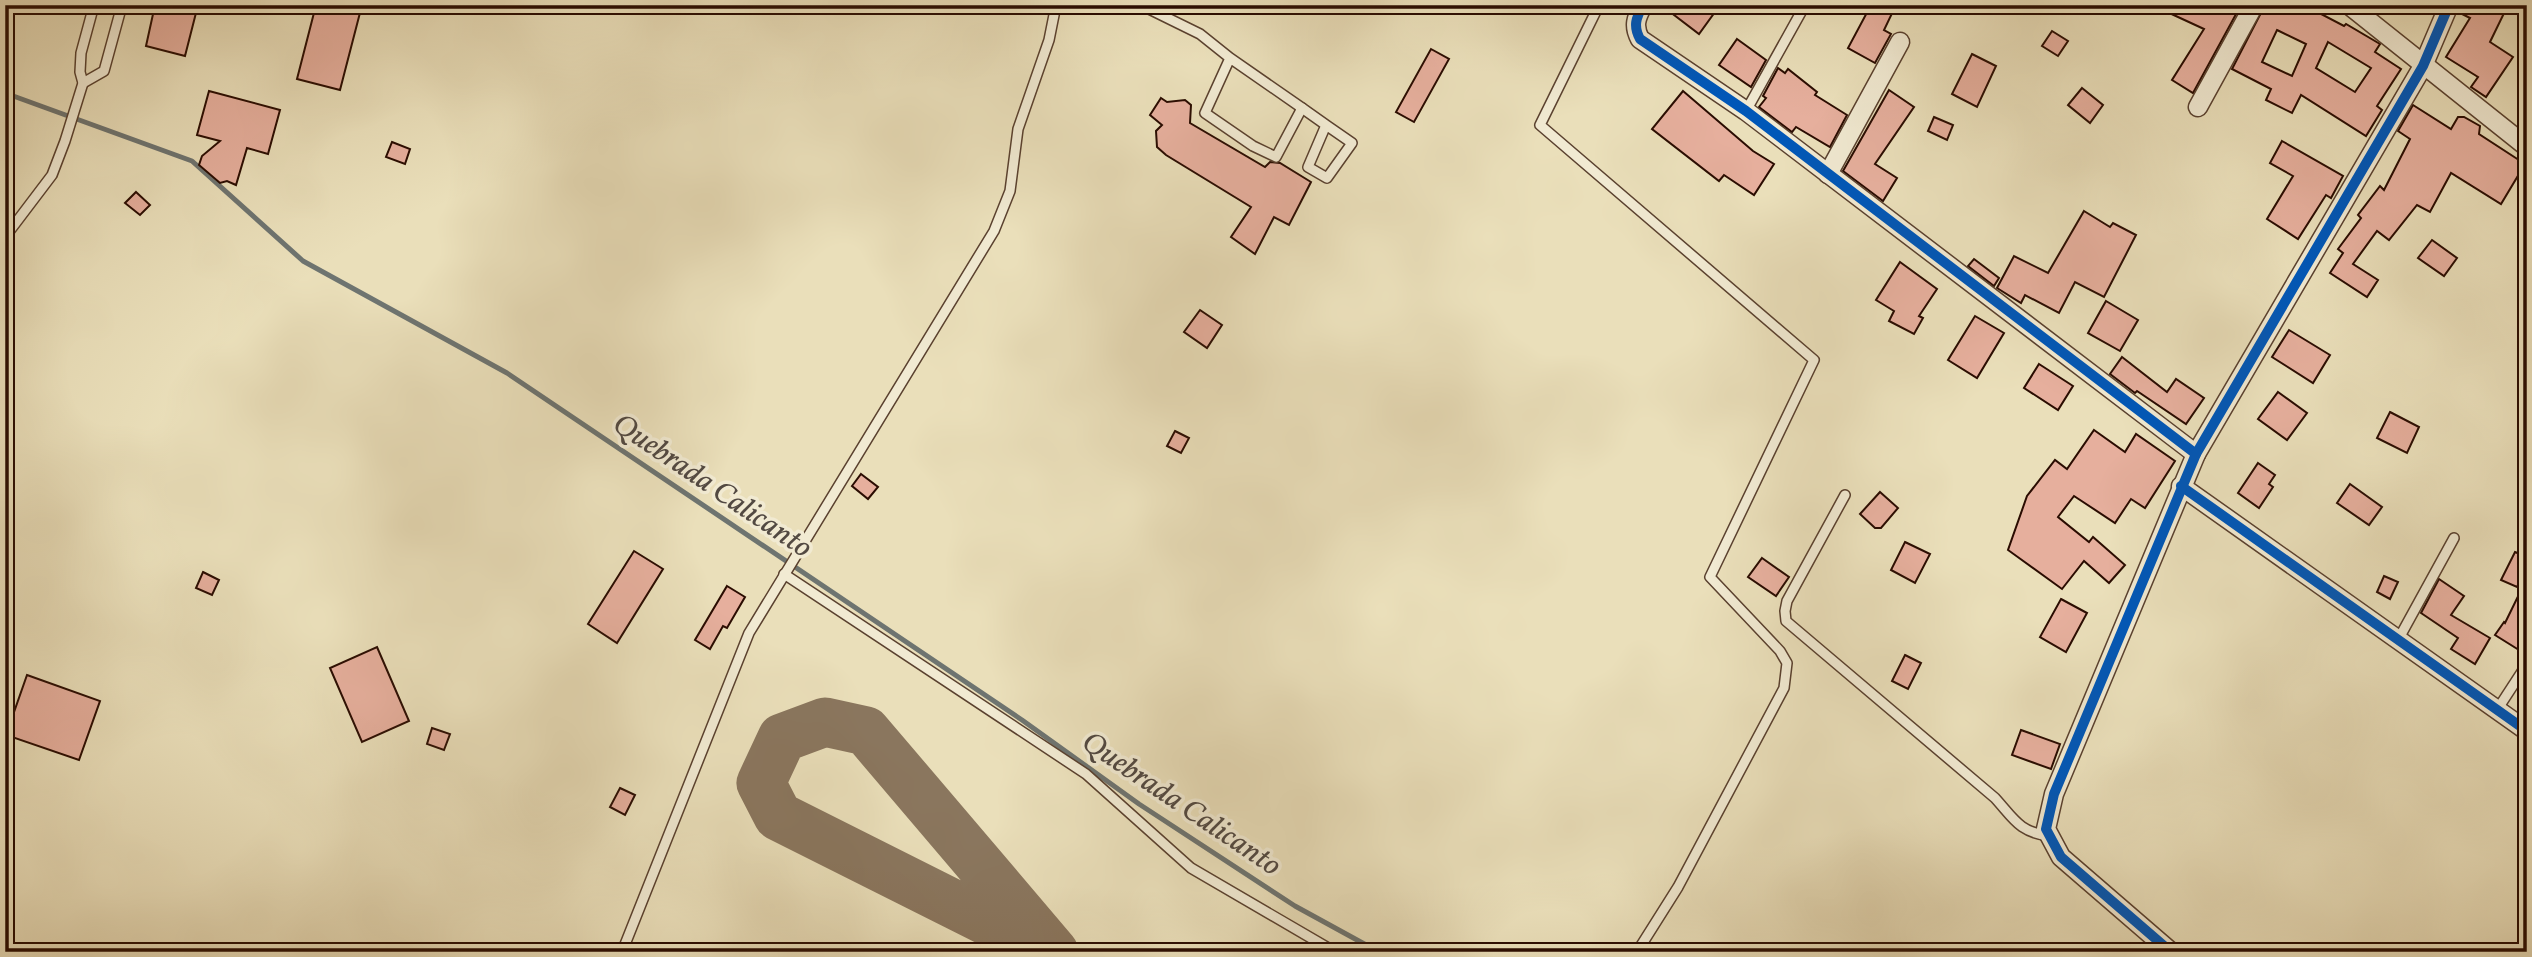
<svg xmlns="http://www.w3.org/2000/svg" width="2532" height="957" viewBox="0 0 2532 957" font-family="Vollkorn,serif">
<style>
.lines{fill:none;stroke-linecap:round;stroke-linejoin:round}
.stream{stroke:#6e7470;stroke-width:5}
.taxiway{stroke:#8a765e;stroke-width:49}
.building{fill:#e6af9d;stroke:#2a0c01;stroke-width:2;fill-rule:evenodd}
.service-casing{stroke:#5a412f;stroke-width:12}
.minor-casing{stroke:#5a412f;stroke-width:21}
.service{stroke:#f1ead2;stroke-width:9}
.minor{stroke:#f1ead2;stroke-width:18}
.cycleway-casing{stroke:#f1ead2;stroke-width:15}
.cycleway{stroke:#0057b8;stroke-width:10}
.labels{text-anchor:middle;stroke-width:7;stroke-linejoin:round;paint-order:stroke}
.water-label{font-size:30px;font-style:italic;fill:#524942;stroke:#f1ead2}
</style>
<rect width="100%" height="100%" fill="#eadfba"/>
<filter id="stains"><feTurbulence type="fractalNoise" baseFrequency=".00286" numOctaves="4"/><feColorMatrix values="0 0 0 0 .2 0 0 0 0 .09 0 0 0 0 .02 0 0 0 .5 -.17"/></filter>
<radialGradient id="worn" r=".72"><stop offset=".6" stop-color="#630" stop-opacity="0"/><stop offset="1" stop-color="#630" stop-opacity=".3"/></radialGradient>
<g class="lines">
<polyline class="stream" points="5,93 192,161 303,261 507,373 1022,720 1139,804 1295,906 1379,952"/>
<polyline class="taxiway" points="1049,952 778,816 761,783 782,738 825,722 866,731 1054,952"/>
</g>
<g class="building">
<polygon points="155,5 198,5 185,56 146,46"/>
<polygon points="316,5 362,5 340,90 297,79"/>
<polygon points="1661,5 1720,5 1699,34"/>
<polygon points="1871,5 1896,5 1884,30 1891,34 1875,63 1848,48"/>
<polygon points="2152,5 2241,5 2193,93 2172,80 2204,29"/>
<path d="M2265,5H2304L2344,26L2346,24L2380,44L2375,52L2401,69L2377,106L2382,110L2366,136L2301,95L2292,113L2266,100L2271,89L2232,69ZM2277,30L2306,44L2292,76L2262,62ZM2328,42L2371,68L2355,92L2316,68Z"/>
<polygon points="2460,5 2508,5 2490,42 2513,57 2486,97 2471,87 2478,77 2446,57 2470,18 2458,12"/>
<polygon points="2052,31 2068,41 2058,56 2042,46"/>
<polygon points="1737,39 1766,60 1751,87 1719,65"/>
<polygon points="1431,49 1449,59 1414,122 1396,112"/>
<polygon points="1972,54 1996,66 1977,107 1952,94"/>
<polygon points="1778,68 1785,73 1788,69 1817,92 1815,95 1847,115 1830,147 1796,127 1792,132 1759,107 1766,98 1763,96"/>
<polygon points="2082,88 2103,105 2090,123 2068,105"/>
<polygon points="1889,90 1914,107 1875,164 1897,178 1883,201 1843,171"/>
<polygon points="209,91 280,110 268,154 247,148 236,185 227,181 220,183 199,165 202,156 220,141 197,135"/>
<polygon points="1683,91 1753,151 1774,164 1754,195 1724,175 1719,181 1652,129"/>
<polygon points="1161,98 1167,102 1185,100 1191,105 1190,123 1265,167 1270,162 1280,163 1311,182 1289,225 1274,217 1255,254 1231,237 1251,207 1166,155 1157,147 1156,131 1162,125 1150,115"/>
<polygon points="2413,105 2451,129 2458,117 2464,117 2480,126 2479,134 2525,164 2501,204 2451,173 2430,212 2417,205 2389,240 2377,231 2353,264 2378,280 2367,297 2330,273 2343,253 2338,249 2361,218 2358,215 2380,186 2384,190 2410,139 2398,131"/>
<polygon points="1934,117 1953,125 1947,140 1928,131"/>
<polygon points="2282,141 2343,176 2331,198 2326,195 2298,239 2267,219 2293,176 2270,163"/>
<polygon points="392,142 410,149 405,164 386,157"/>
<polygon points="136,192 150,205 140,215 125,203"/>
<polygon points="2084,211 2110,227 2113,223 2136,235 2104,297 2075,282 2059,313 2025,295 2021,303 1997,288 2014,256 2048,273"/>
<polygon points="2432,240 2457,258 2444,276 2418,258"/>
<polygon points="1974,259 1999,278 1994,286 1968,266"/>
<polygon points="1900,262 1937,289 1919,316 1923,318 1914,334 1889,321 1894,311 1876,300"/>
<polygon points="2106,301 2138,320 2120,351 2088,333"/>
<polygon points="1200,310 1222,325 1207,348 1184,332"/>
<polygon points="1975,316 2004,333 1977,378 1948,360"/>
<polygon points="2289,330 2330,355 2313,383 2272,357"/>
<polygon points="2122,357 2167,392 2176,379 2204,398 2186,424 2137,391 2135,393 2110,374"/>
<polygon points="2039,364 2073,386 2058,410 2024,388"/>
<polygon points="2278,392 2307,413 2287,440 2258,419"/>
<polygon points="2390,412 2419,427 2407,453 2377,438"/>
<polygon points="2094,430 2125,452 2136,434 2175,461 2145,508 2131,499 2115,523 2074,496 2058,517 2089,542 2093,537 2125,565 2109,583 2084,561 2062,589 2008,550 2027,496 2055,460 2067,469"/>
<polygon points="1175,431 1189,438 1181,453 1167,446"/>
<polygon points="2258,463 2275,475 2269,484 2273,487 2259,508 2238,493"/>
<polygon points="861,474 878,487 868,499 852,486"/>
<polygon points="2350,484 2382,507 2369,525 2337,503"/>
<polygon points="1880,492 1898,508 1881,528 1875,528 1860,514"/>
<polygon points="1905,542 1930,554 1915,583 1891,570"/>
<polygon points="634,551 663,569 617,643 588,624"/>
<polygon points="2515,552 2527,557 2527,567 2517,587 2501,580"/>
<polygon points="1762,558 1789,577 1776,596 1748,577"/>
<polygon points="203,572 219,580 212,595 196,588"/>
<polygon points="2384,576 2398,582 2390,599 2377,592"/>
<polygon points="2527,578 2527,655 2495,635 2504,622 2505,623"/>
<polygon points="2439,579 2464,596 2451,615 2490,638 2475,664 2451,649 2458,638 2421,613"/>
<polygon points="727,586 745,597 727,628 723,626 710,649 695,640"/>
<polygon points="2061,599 2087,613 2066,652 2040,637"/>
<polygon points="377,647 409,721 362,742 330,668"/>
<polygon points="1905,655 1921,663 1908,689 1892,681"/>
<polygon points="27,675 100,701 79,760 6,735"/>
<polygon points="432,728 450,734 444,750 427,744"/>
<polygon points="2021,730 2060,744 2051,769 2012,755"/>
<polygon points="620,788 635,795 625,815 610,807"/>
</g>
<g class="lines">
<defs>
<g id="service">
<polyline points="1141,5 1200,34 1230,58 1302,108 1276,157 1253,146 1205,113 1230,58"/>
<polyline points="1599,5 1540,125 1814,360 1710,577 1780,651 1787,663 1784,688 1678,887 1637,952"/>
<polyline points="83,83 104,71 122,5"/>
<polyline points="1302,108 1326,125 1308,167 1327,178 1352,143 1326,125"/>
<polyline points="1746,111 1805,5"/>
<polyline points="5,237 52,175 65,141 83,83 80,72 81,53 94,5"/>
<path d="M1845,495L1787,601L1785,611L1786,621L1995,798C2014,819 2019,832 2049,836"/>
<polyline points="784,574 1086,774 1191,868 1335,952"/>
<polyline points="2398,640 2454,538"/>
<polyline points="2497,710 2527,664"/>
<polyline points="622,952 749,633 994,231 1010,191 1018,129 1049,40 1056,5"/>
</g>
<g id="minor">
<path d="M1643,5C1636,18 1633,26 1640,39L1746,111L2196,454"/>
<polyline points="2349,5 2527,147"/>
<polyline points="2198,107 2254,5"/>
<polyline points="1828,174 1900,42"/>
<polyline points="2181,486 2527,731"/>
<polyline points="2171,952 2061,857 2046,829 2054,794 2196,454 2423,66 2449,5"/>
</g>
</defs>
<use href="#service" class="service-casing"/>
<use href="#minor" class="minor-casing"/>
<use href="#service" class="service"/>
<use href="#minor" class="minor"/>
<defs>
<g id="cycleway">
<path d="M1643,5C1636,18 1633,26 1640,39L1746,111L2196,454"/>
<polyline points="2181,486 2527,731"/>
<polyline points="2171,952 2061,857 2046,829 2054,794 2196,454 2423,66 2449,5"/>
</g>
</defs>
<use href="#cycleway" class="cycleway-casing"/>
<use href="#cycleway" class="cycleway"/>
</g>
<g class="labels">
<g class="water-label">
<text transform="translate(713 485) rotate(34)" y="10">Quebrada Calicanto</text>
<text transform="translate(1182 803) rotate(34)" y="10">Quebrada Calicanto</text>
</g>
</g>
<rect width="2532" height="957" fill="none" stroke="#eadfba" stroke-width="28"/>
<rect x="7" y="7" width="2518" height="943" fill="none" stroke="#2a0c01" stroke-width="3.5"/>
<rect x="14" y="14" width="2504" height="929" fill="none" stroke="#2a0c01" stroke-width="2"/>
<rect width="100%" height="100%" filter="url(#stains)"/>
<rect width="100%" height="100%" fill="url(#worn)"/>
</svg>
